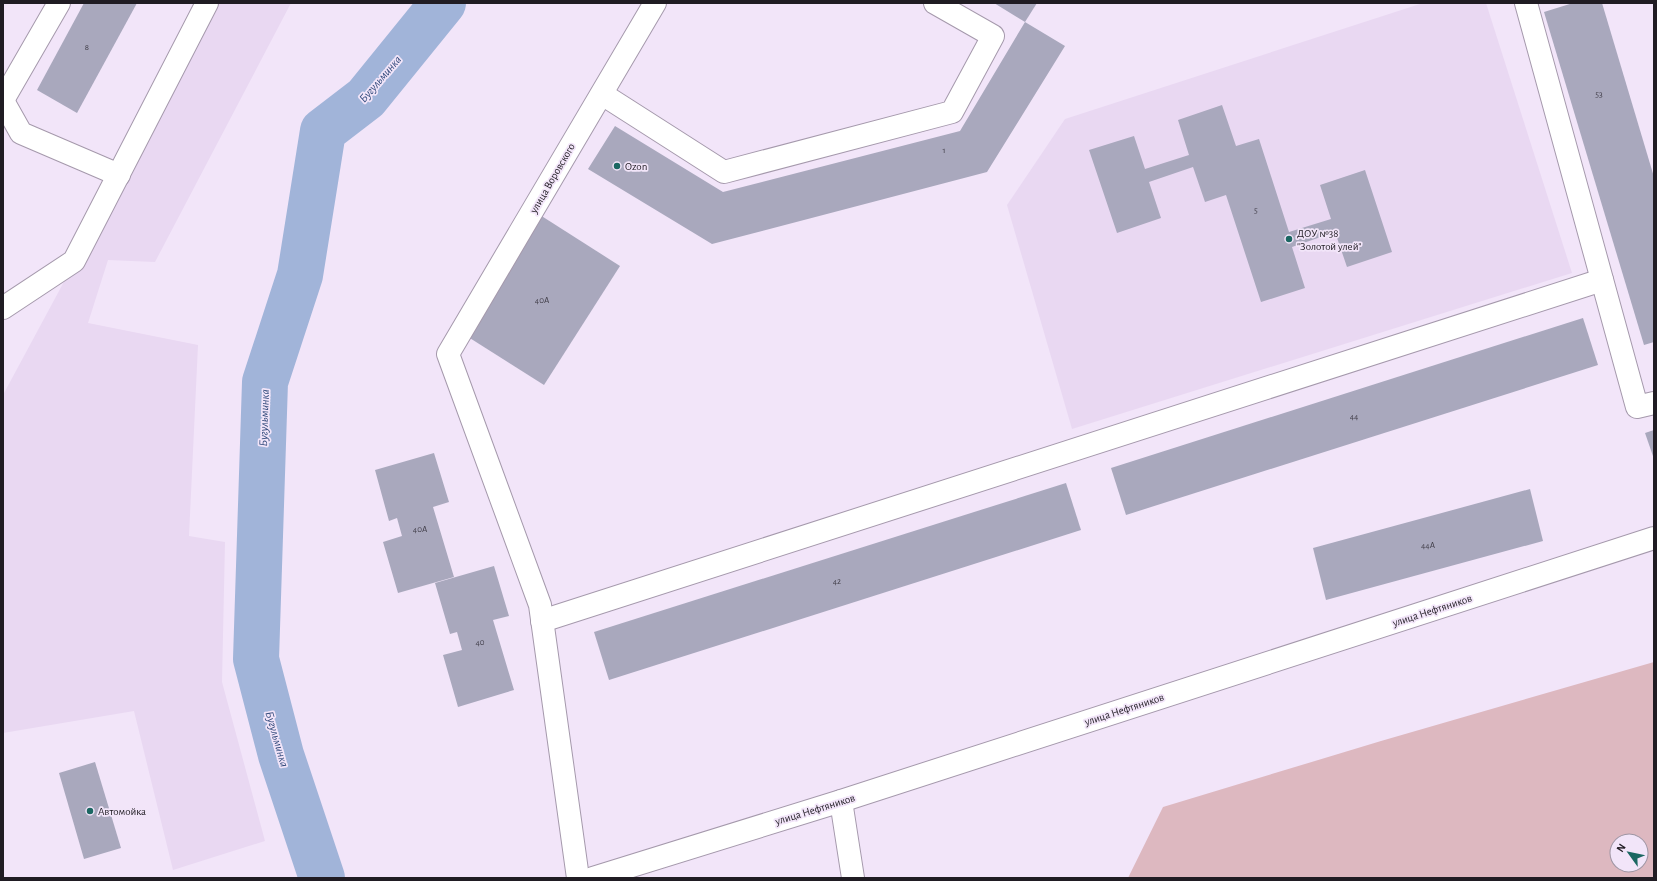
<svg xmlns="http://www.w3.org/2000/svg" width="1657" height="881" viewBox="0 0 1657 881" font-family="'Alegreya Sans',sans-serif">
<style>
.built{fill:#e9d8f2}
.green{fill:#ddb8c0;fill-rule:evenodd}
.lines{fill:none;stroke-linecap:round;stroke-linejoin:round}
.river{stroke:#a1b4d9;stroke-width:46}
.building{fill:#a9a8bd}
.minor-casing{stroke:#a599ac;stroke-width:24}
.major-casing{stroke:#a599ac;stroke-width:24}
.minor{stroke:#fff;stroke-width:22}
.major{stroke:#fff;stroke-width:22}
.poi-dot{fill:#1b6762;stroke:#f2e5f9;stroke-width:1.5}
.labels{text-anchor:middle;stroke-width:3.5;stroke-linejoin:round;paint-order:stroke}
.number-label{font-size:9px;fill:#423f4a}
.poi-label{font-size:11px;fill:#201c23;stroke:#f2e5f9;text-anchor:start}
.street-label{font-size:11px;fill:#201c23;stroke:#f2e5f9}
.water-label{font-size:12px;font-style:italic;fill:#334b7c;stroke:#f2e5f9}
</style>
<rect width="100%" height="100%" fill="#f2e5f9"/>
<g class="built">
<polygon points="214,3 291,3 155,262 108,260 88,323 198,345 189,536 225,542 222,682 265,841 173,870 134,711 3,733 3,395"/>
<polygon points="1423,3 1486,3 1572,273 1072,429 1007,205 1065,119"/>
</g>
<path class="green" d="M1654,662V878H1128L1163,807L1381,741ZM1617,841H1641V865H1617Z"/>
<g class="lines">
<polyline class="river" points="322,878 281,755 256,659 265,382 300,275 323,131 366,98 443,3"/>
</g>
<g class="building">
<polygon points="84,3 137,3 77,113 37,90"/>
<polygon points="994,3 1037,3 1025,22"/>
<polygon points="1573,3 1602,3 1654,177 1654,342 1644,345 1544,12"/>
<polygon points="1025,22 1065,46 987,172 712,244 588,169 615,126 723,192 960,131"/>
<polygon points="1222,105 1236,146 1259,139 1289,232 1331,219 1320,185 1365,170 1392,252 1347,267 1335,232 1292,247 1305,288 1261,302 1226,195 1205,202 1193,167 1149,182 1161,218 1117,233 1089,150 1134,136 1145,169 1189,155 1178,120"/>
<polygon points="540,215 620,266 544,385 465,335"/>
<polygon points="1583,318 1598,365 1126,515 1111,468"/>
<polygon points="1654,430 1654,459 1645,433"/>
<polygon points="434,453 449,502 433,507 454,577 398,593 383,542 402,536 397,518 389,521 375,470"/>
<polygon points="1066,483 1081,530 609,680 594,632"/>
<polygon points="1530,489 1543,541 1326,600 1313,548"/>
<polygon points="494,566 509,616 493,620 514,690 458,707 443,655 462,650 457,632 450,634 435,583"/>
<polygon points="95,762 121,848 84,859 59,773"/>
</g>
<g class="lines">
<defs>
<g id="minor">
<polyline points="1526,3 1637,407 1654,403"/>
<polyline points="602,94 724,172 952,112 993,36 935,3"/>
<polyline points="3,100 59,3"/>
<polyline points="3,101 21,133 119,175"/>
<polyline points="3,308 74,261 207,3"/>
<polyline points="542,621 1602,280"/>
<polyline points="841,801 853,878"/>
<polyline points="578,878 540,605 448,354 655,3"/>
</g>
<polyline id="major" points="593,878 841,801 1654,538"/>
</defs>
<use href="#minor" class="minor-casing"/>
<use href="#major" class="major-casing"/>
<use href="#minor" class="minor"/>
<use href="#major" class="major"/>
</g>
<g class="poi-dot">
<circle cx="617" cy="166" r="4"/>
<circle cx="1289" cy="239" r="4"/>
<circle cx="90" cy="811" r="4"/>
</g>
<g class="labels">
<g class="number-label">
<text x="87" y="50">8</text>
<text x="1599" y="97">53</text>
<text x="944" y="153">1</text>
<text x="1256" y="213">5</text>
<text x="542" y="303">40А</text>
<text x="1354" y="419">44</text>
<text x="420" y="532">40А</text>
<text x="1428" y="548">44А</text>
<text x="837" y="584">42</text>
<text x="480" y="645">40</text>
</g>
<g class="poi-label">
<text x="625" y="170">Ozon</text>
<text x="1297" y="237">ДОУ №38<tspan x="1297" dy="13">"Золотой улей"</tspan></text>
<text x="98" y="815">Автомойка</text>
</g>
<g class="street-label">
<text transform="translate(552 178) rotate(-60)" y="4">улица Воровского</text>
<text transform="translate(1432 610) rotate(-18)" y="4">улица Нефтяников</text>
<text transform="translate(1124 709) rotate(-18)" y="4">улица Нефтяников</text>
<text transform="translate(815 809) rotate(-17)" y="4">улица Нефтяников</text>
</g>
<g class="water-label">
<text transform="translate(380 79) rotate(-49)" y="4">Бугульминка</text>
<text transform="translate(264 418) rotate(-88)" y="4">Бугульминка</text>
<text transform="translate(277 739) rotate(74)" y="4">Бугульминка</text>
</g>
</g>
<rect width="1657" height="881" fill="none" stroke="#201c23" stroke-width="8"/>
<g transform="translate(1629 853) rotate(303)"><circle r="19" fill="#f2e5f9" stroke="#9e95a3"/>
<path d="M0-3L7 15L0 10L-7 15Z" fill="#1b6762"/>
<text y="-6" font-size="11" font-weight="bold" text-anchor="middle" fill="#201c23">N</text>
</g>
</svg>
